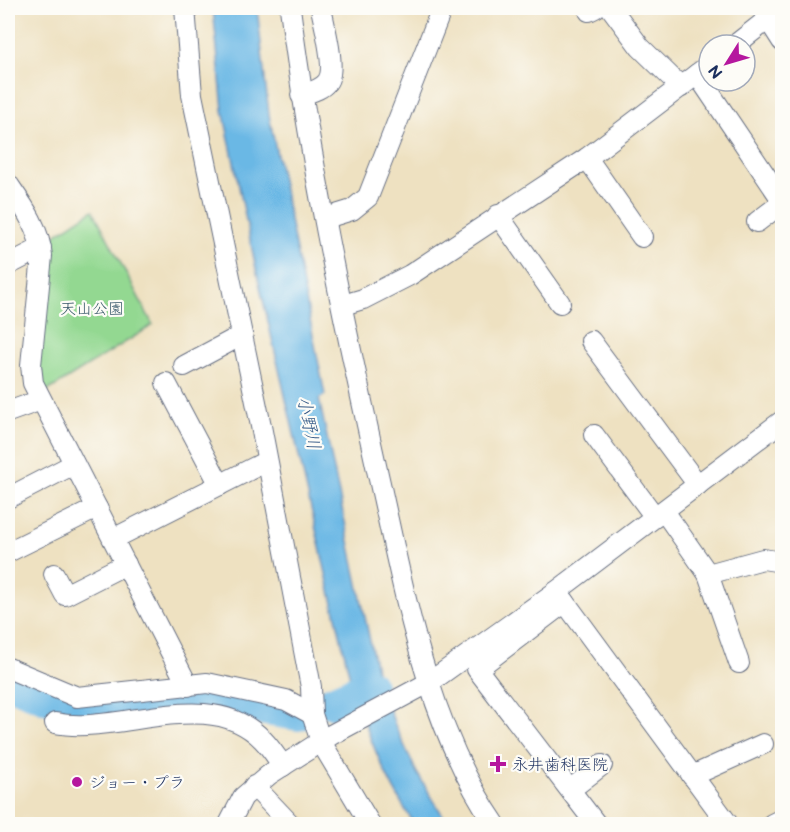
<svg xmlns="http://www.w3.org/2000/svg" width="790" height="832" viewBox="0 0 790 832" font-family="'Balsamiq Sans','Klee One',sans-serif">
<style>
.green{fill:#93d891;stroke:#578478;stroke-width:1.5}
.water{fill:#6bb8e5;stroke:#4374a2;stroke-width:1.5}
.lines{fill:none;stroke-linecap:round;stroke-linejoin:round}
.river{stroke:#6bb8e5;stroke-width:34}
.minor-casing{stroke:#656d81;stroke-width:22}
.minor{stroke:#fff;stroke-width:20}
.poi-dot{fill:#b5179e;stroke:#fdfcf7;stroke-width:2}
.labels{text-anchor:middle;stroke-width:4.5;stroke-linejoin:round;paint-order:stroke}
.park-label{font-size:16px;fill:#39596b;stroke:#fdfcf7}
.poi-label{font-size:16px;fill:#1b2f5e;stroke:#fdfcf7;text-anchor:start}
.water-label{font-size:18px;font-style:italic;fill:#335886;stroke:#fdfcf7}
</style>
<rect width="100%" height="100%" fill="#fdfcf7"/>
<filter id="ink" filterUnits="userSpaceOnUse"><feTurbulence type="fractalNoise" baseFrequency=".0167" numOctaves="2"/><feDisplacementMap in="SourceGraphic" scale="12" xChannelSelector="R" yChannelSelector="G"/><feConvolveMatrix kernelMatrix="1 2 1 2 8 2 1 2 1" color-interpolation-filters="sRGB"/></filter>
<filter id="wash" filterUnits="userSpaceOnUse"><feTurbulence type="fractalNoise" baseFrequency=".008" numOctaves="4" result="noise"/><feDisplacementMap in="SourceGraphic" scale="24" xChannelSelector="R" yChannelSelector="G"/><feGaussianBlur stdDeviation="1.35" result="paint"/><feColorMatrix in="noise" values="0 0 0 0 0 0 0 0 0 0 0 0 0 0 0 0 0 1.4 0 .05"/><feComposite in="paint" operator="in"/></filter>
<g filter="url(#wash)">
<rect width="100%" height="100%" fill="#eee1c1"/>
<path class="green" d="M93,210L153,325L46,392C27,373 49,289 52,263C52,255 50,247 49,239Z"/>
<path class="water" d="M213,8H257L269,115L325,395L319,399L377,674L395,725L417,773L448,824H414C383,774 369,739 351,682L258,278L223,110Z"/>
<g class="lines">
<g class="river">
<polyline points="8,682 82,711 205,700 298,714"/>
<polyline points="332,702 369,686"/>
</g>
</g>
</g>
<g filter="url(#ink)">
<g class="lines">
<defs>
<g id="minor">
<polyline points="185,8 192,95 261,426 311,687 312,714 321,742 370,824"/>
<path d="M290,8C310,163 343,317 377,470C404,588 426,724 495,824"/>
<polyline points="611,8 640,47 681,87"/>
<polyline points="589,11 595,8"/>
<polyline points="768,19 782,41"/>
<polyline points="735,45 782,8"/>
<polyline points="697,74 782,200"/>
<path d="M301,95C310,92 321,90 327,82C337,70 324,24 321,8"/>
<polyline points="587,158 642,237"/>
<path d="M8,184C24,207 39,227 42,256L31,365L33,383L188,686"/>
<polyline points="498,215 560,303"/>
<polyline points="326,218 352,210 368,197 442,8"/>
<polyline points="757,222 782,203"/>
<polyline points="8,265 41,248"/>
<polyline points="343,305 363,299 410,275 587,158 709,65"/>
<polyline points="591,341 698,485"/>
<polyline points="184,366 242,335"/>
<polyline points="166,383 220,485"/>
<polyline points="8,412 41,400"/>
<polyline points="594,435 655,517"/>
<polyline points="8,498 74,464"/>
<polyline points="664,511 708,574 763,559 782,562"/>
<polyline points="113,539 267,461"/>
<polyline points="8,552 97,508"/>
<polyline points="54,574 65,595 126,564"/>
<polyline points="708,574 739,663"/>
<polyline points="559,594 728,824"/>
<polyline points="565,602 477,669 596,824"/>
<polyline points="8,668 77,697 207,683 286,700 312,714"/>
<path d="M55,723C119,736 210,684 263,740C271,748 277,758 283,766"/>
<polyline points="692,776 763,744"/>
<polyline points="254,786 290,824"/>
<polyline points="571,789 602,765"/>
<polyline points="229,824 243,797 270,774 331,735 430,682 557,591 782,421"/>
<polyline points="772,824 782,819"/>
</g>
</defs>
<use href="#minor" class="minor-casing"/>
<use href="#minor" class="minor"/>
</g>
</g>
<g class="poi-dot">
<path d="M495 755h6v6h6v6h-6v6h-6v-6h-6v-6h6z"/>
<circle cx="77" cy="782" r="6"/>
</g>
<g class="labels">
<g class="park-label">
<text x="92" y="314">天山公園</text>
</g>
<g class="poi-label">
<text x="512" y="770">永井歯科医院</text>
<text x="89" y="788">ジョー・プラ</text>
</g>
<g class="water-label">
<text transform="translate(309 423) rotate(78)" y="6">小野川</text>
</g>
</g>
<rect width="790" height="832" fill="none" stroke="#fdfcf7" stroke-width="30"/>
<g transform="translate(727 63) rotate(233)"><circle r="28" fill="#fdfcf7" stroke="#a3aaba" stroke-width="1.5"/>
<path d="M0-4.5L10 22L0 15L-10 22Z" fill="#b5179e"/>
<text y="-9" font-size="16" font-weight="bold" text-anchor="middle" fill="#1b2f5e">N</text>
</g>
</svg>
